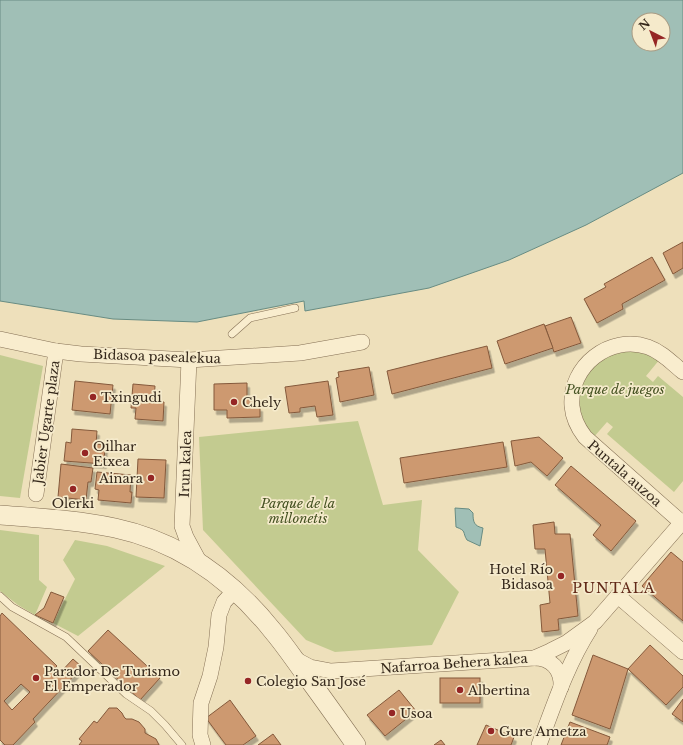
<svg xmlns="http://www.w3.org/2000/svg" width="683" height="745" viewBox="0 0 683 745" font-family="'Libre Baskerville',serif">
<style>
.green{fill:#c3cb90}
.water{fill:#a0bfb6;stroke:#688c83;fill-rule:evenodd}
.building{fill:#cd9970;stroke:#84593b;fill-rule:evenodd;filter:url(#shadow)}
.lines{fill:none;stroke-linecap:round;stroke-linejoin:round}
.service-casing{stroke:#857055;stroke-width:8}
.minor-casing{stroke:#857055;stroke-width:16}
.tertiary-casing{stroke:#857055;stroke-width:20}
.service{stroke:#f9edce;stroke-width:7}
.minor{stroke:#f9edce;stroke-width:15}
.tertiary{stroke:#f9edce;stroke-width:19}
.poi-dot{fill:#952625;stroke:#f5eacb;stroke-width:1.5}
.labels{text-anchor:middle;stroke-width:3.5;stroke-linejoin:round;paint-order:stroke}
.street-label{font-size:13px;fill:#34271a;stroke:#f5eacb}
.park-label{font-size:13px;font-style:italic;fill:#445121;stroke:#f5eacb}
.poi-label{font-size:13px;fill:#34271a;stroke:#f5eacb;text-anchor:start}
.neighbourhood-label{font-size:14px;letter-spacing:1px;fill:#612a19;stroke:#f5eacb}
</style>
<defs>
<filter id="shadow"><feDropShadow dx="2.5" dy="4.5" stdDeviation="0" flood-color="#0004"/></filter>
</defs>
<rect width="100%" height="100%" fill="#eee0bb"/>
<g class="green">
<polygon points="635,350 660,359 646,376 653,382 658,376 683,397 683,481 674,492 607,434 613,427 607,422 593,438 579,416 578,396 584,376 606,355"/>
<polygon points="0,355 43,366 20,498 0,496"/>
<polygon points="358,421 383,505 422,500 418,550 459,592 432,645 335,652 306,640 203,530 199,437"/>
<polygon points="0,530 39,535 39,580 47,587 35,615 18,605 0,591"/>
<polygon points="75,540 107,546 165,566 78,636 53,623 75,579 63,560"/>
</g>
<g class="water">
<path d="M0,0H683V173L586,225L509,260L429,288L305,311L304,301L197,322L113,319L0,301ZM639,20H663V44H639Z"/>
<path d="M455,508L469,509L473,513C473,522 474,526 483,528L480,546L467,540C462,532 467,531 456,527Z"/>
</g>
<g class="building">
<polygon points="683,242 683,268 673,274 663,253"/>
<polygon points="652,257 665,280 622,304 623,309 597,323 584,299 606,287 604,284"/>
<polygon points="571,317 581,343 554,352 545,326"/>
<polygon points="544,324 553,348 505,364 497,341"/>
<polygon points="487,346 492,368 392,394 387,371"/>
<polygon points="369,367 374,395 340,402 336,378 339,377 338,372"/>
<polygon points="75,381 113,385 110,414 72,410"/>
<polygon points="328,381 333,415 317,417 315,406 300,408 300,412 289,413 285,387"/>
<polygon points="247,383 247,397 253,397 254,407 260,407 260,417 227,418 227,410 214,410 214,384"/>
<polygon points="133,384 155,386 154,401 164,402 163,421 135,419 136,408 131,408"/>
<polygon points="72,429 97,431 96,444 105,445 104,464 64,461 66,442 71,443"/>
<polygon points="539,437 563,458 547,476 531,462 515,466 511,441"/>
<polygon points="503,442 507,467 404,483 400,458"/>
<polygon points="138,459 166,460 164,498 136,497"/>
<polygon points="61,464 93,468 91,482 88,482 86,500 58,497"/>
<polygon points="571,466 636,521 611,551 593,535 601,525 555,485"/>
<polygon points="97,472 131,475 130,492 132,492 131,503 98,500 99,490 95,489"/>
<polygon points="554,522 555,534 570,534 578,616 558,619 559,630 542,632 540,605 550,603 545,549 535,549 533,525"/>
<polygon points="671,552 683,562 683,621 642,586"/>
<polygon points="51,592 64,597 53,623 35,615 44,608"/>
<path d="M2,613L57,666L53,670L58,675L73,659L82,667L33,719L35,722L13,745H5L0,740V616ZM21,684L30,692L12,710L4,701Z"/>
<polygon points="108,630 160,678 140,700 88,651"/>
<polygon points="650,645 683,676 683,687 666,705 628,669"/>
<polygon points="593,655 628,669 610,729 572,715"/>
<rect x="440" y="678" width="40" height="25"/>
<polygon points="399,690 416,711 385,736 367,715"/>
<polygon points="683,699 683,722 672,714"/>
<polygon points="230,700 256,736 243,745 226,745 206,718"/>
<polygon points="109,708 117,708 122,713 124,717 126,719 132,719 139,722 145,729 145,733 156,739 159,745 79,745 82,741 79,739 94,721 97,723"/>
<polygon points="570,722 610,737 607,745 561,745"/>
<polygon points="486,725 514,737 511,745 477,745"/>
<polygon points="273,734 281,745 258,745"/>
<polygon points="441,740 445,745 434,745"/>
</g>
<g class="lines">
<defs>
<g id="service">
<polyline points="232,334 250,318 295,308"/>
<polyline points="0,596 12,607 66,637 126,694 151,711 165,725 182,745"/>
</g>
<g id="minor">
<polyline points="0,339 56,351 81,354 189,360 300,353 362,342"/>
<polyline points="189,360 182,526 186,537 200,563"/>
<polyline points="36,494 56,351"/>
<path d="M682,523L585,437C578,428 573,418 572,406C569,366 610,334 648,347C662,352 672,363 683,372"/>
<polyline points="618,596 683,652"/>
<polyline points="293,658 310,667 331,671 534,658 550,651 566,643 595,622 683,521"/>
<path d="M534,658C551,658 562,669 561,687"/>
<polyline points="203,745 200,735 201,703 210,676 216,647 219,615 224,602 235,590"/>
<path d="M539,745C554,705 567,665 590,629"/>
</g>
<path id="tertiary" d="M0,515C38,518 77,520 115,528C180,542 231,579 272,630C284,644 294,659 305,674C322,697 339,721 356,745"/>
</defs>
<use href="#service" class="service-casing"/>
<use href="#minor" class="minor-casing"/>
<use href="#tertiary" class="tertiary-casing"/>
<use href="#service" class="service"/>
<use href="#minor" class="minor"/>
<use href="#tertiary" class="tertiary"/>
</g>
<g class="poi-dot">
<circle cx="93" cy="397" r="4"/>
<circle cx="234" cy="402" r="4"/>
<circle cx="85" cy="453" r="4"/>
<circle cx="151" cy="478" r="4"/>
<circle cx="73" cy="489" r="4"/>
<circle cx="561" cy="576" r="4"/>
<circle cx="36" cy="678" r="4"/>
<circle cx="248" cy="681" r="4"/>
<circle cx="460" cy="690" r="4"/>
<circle cx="392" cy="713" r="4"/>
<circle cx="491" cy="731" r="4"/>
</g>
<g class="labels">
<g class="street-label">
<text transform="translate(157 356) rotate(2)" y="5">Bidasoa pasealekua</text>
<text transform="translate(46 422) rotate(-82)" y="5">Jabier Ugarte plaza</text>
<text transform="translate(185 464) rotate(-88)" y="5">Irun kalea</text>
<text transform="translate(625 473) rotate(41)" y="5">Puntala auzoa</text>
<text transform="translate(454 663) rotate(-4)" y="5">Nafarroa Behera kalea</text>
</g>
<g class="park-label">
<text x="615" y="394">Parque de juegos</text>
<text x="298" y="508">Parque de la<tspan x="298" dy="15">millonetis</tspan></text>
</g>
<g class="poi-label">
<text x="101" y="402">Txingudi</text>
<text x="242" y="407">Chely</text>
<text x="93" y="451">Oilhar<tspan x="93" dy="15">Etxea</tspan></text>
<text x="143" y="483" text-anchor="end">Ainara</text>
<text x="73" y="508" text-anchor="middle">Olerki</text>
<text x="553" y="574" text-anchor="end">Hotel Río<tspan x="553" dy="15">Bidasoa</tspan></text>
<text x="44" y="676">Parador De Turismo<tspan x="44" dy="15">El Emperador</tspan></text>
<text x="256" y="686">Colegio San José</text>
<text x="468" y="695">Albertina</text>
<text x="400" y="718">Usoa</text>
<text x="499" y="736">Gure Ametza</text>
</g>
<g class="neighbourhood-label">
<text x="614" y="593">PUNTALA</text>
</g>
</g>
<g transform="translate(651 32) rotate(318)"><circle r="19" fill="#f5eacb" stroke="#a89c84"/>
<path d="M0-3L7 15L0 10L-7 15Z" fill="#952625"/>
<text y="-6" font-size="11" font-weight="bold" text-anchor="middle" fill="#34271a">N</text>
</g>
</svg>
